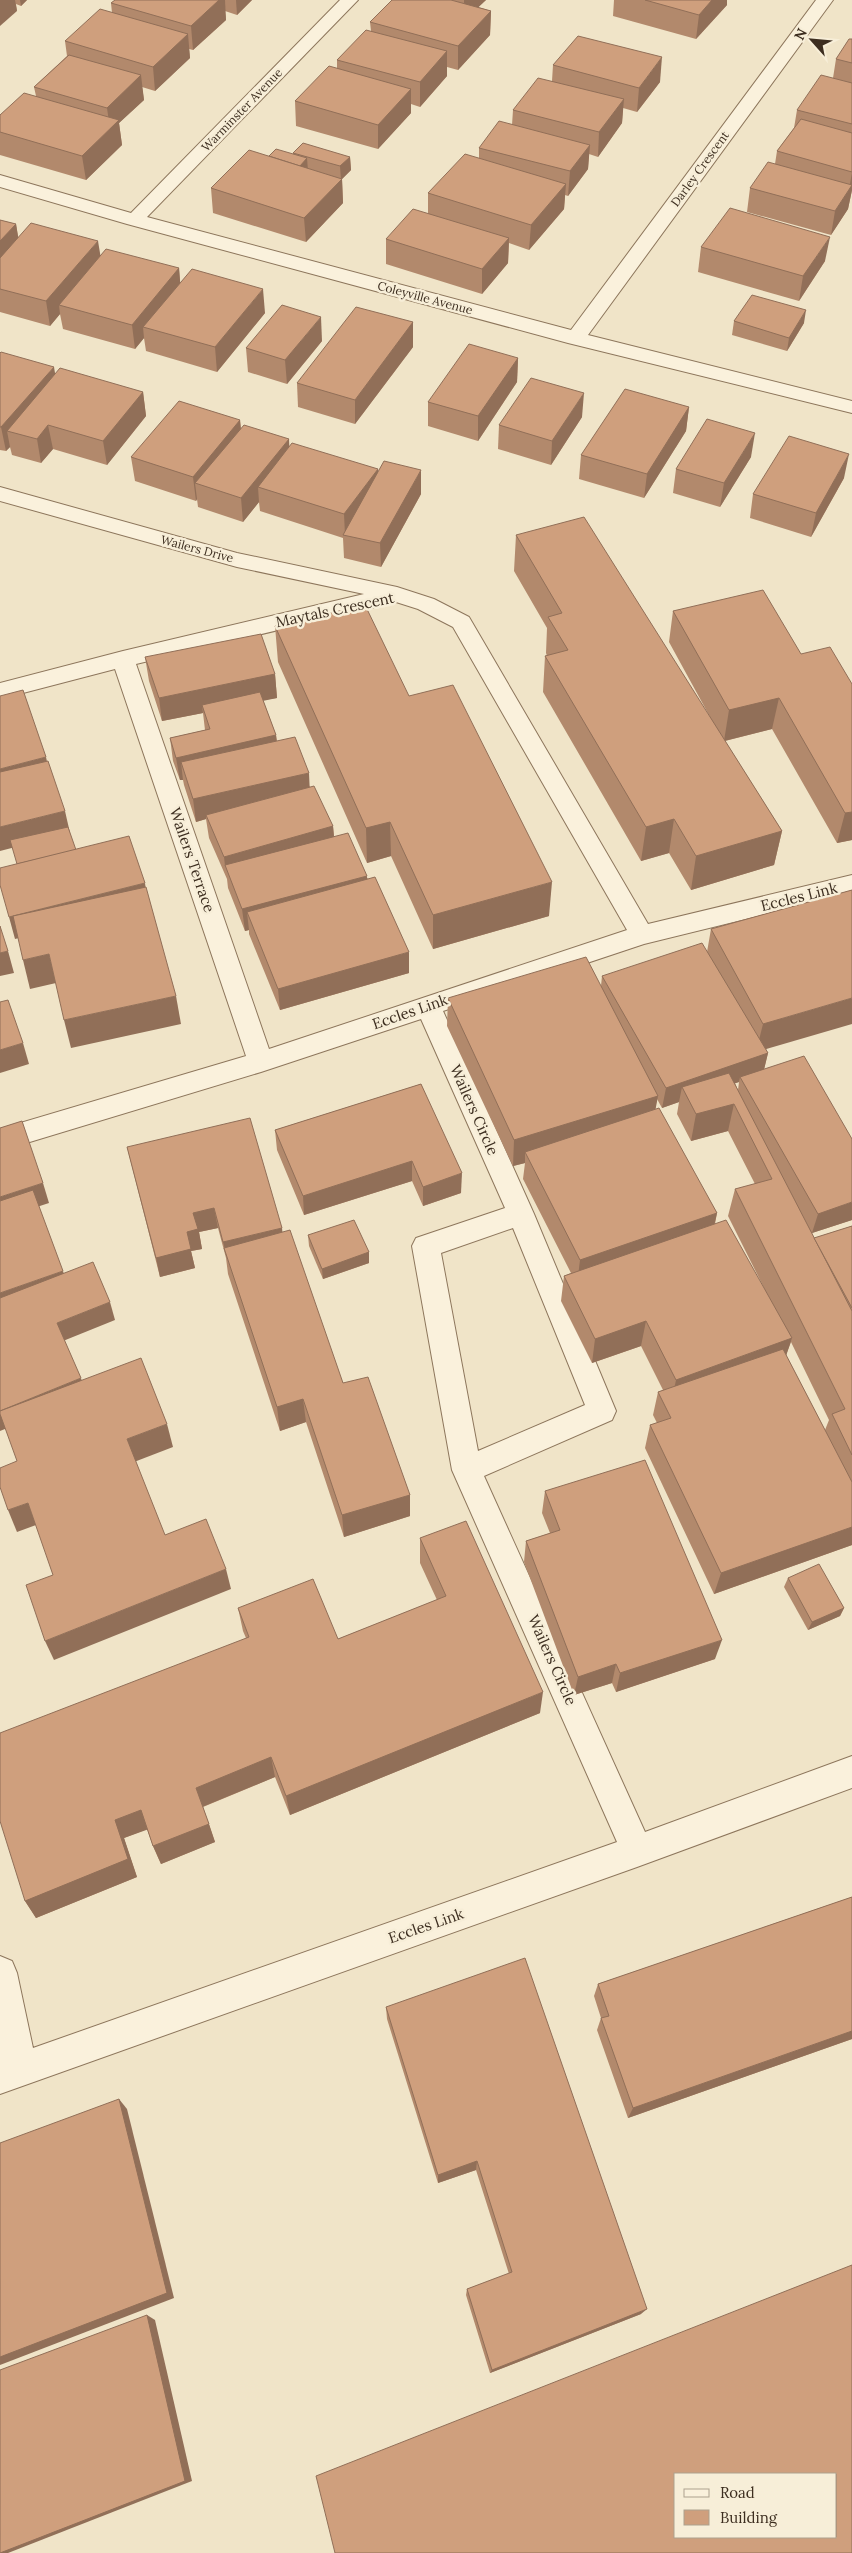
<svg xmlns="http://www.w3.org/2000/svg" width="852" height="2553" viewBox="0 0 852 2553" font-family="Lora,serif">
<style>
.lines{fill:none;stroke-linecap:round;stroke-linejoin:round}
.minor-casing{stroke:#8d765c;stroke-width:2}
.minor{fill:#faf1dc;fill-rule:evenodd}
.wall{fill:#b2896c;fill-rule:evenodd}
.shaded-wall{fill:#916f58}
.building{fill:#cf9f7d;stroke:#916f58;fill-rule:evenodd}
.labels{text-anchor:middle;stroke-width:5;stroke-linejoin:round;paint-order:stroke}
.far-street-label{font-size:12px;fill:#3d2e20;stroke:#f7eed8}
.street-label{font-size:15px;fill:#3d2e20;stroke:#f7eed8}
</style>
<rect width="100%" height="100%" fill="#f0e4c8"/>
<g class="lines">
<defs>
<g id="minor">
<polygon points="340,0 358,0 147,217 571,330 816,0 833,0 588,335 852,401 852,413 568,343 127,224 0,187 0,175 131,213"/>
<path d="M0,487L237,553L397,587L434,599L469,617L648,924L852,875V893L644,944L443,1011L534,1214L616,1411L612,1420L484,1476L645,1832L852,1756V1788L637,1867L0,2094V1956L12,1961L17,1973L33,2048L617,1842L452,1470L412,1246L416,1238L505,1208L421,1019L261,1072L0,1151V1129L246,1056L115,669L0,699V683L123,651L364,594L237,567L0,501ZM396,602L418,609L453,627L627,930L269,1049L136,664ZM513,1228L585,1405L478,1451L441,1253Z"/>
</g>
</defs>
<use href="#minor" class="minor-casing"/>
<use href="#minor" class="minor"/>
</g>
<g class="wall">
<polygon points="0,0 27,0 21,6 16,4 17,11"/>
<polygon points="115,0 252,0 237,15 225,11 226,20 193,50 189,49 190,58 155,91 142,87 144,100 119,123 122,145 86,180 0,155 0,115 36,96 34,87 67,56 65,41 112,13 111,3"/>
<polygon points="392,0 486,0 478,7 491,11 490,35 458,70 447,67 447,76 420,107 411,104 411,113 378,149 296,126 295,101 337,69 337,60 371,31 370,22"/>
<polygon points="614,0 727,0 727,5 696,39 613,16"/>
<polygon points="852,39 852,190 848,209 831,235 747,212 750,188 775,164 777,151 794,128 797,110 833,78 836,59"/>
<polygon points="553,65 660,82 637,112 623,108 622,123 598,157 589,154 588,169 568,196 565,195 564,209 529,250 509,243 508,263 482,294 386,264 386,239 428,214 428,193 479,158 479,148 512,125 513,110 552,81"/>
<polygon points="293,153 350,157 351,170 342,179 343,203 306,242 213,213 211,188 269,156 293,154"/>
<polygon points="0,220 16,224 18,237 100,256 179,268 180,283 265,313 217,372 146,351 144,338 135,349 63,329 60,314 50,326 0,312"/>
<polygon points="701,247 825,261 799,301 698,272"/>
<polygon points="734,321 804,323 787,351 732,335"/>
<polygon points="413,322 413,347 355,424 298,407 297,383"/>
<polygon points="322,341 287,384 248,372 246,348"/>
<polygon points="0,353 55,374 143,392 146,416 107,465 53,449 41,463 12,455 10,447 6,451 0,450"/>
<polygon points="518,358 517,382 478,441 428,426 428,402"/>
<polygon points="689,407 686,431 644,498 579,479 581,455"/>
<polygon points="582,417 551,465 498,449 499,425"/>
<polygon points="240,420 241,429 289,439 289,446 378,469 378,472 421,494 381,567 344,558 343,538 260,511 259,502 243,522 198,507 197,499 196,501 135,481 131,457"/>
<polygon points="751,457 720,507 673,493 676,469"/>
<polygon points="844,478 811,537 750,518 753,494"/>
<polygon points="516,535 710,717 669,642 673,611 801,654 852,684 852,840 837,843 772,729 725,741 782,831 774,865 691,890 669,853 641,861 543,692 545,656 547,656 546,653 547,628 514,571"/>
<polygon points="275,626 409,696 549,916 433,949 391,856 367,863 278,662"/>
<polygon points="145,657 275,674 277,698 263,700 276,735 277,741 310,787 333,826 334,837 368,879 409,973 280,1010 249,934 249,930 245,931 228,888 227,879 209,838 206,819 196,822 184,785 183,780 180,780 173,761 170,738 205,730 203,713 162,721 149,681"/>
<path d="M852,890L766,1049L768,1053L764,1069L852,1220L812,1233L814,1238L852,1226V1545L714,1594L645,1448L650,1425L657,1423L653,1415L658,1392L663,1390L641,1346L592,1363L561,1301L564,1276L571,1273L523,1179L525,1163L513,1166L447,1026L448,998L601,986L602,976L707,952L711,929ZM739,1082L738,1090L735,1083ZM657,1099L662,1108L679,1102L677,1114L691,1141L728,1131L755,1184L735,1189L728,1216L765,1290L715,1224L717,1213L655,1109ZM791,1342L829,1420L825,1430L786,1355Z"/>
<polygon points="421,1084 461,1193 423,1206 412,1181 304,1215 277,1150 275,1130"/>
<polygon points="127,1147 282,1228 282,1232 343,1383 410,1495 410,1516 344,1537 306,1422 280,1431 228,1274 226,1258 218,1228 199,1232 202,1249 191,1251 195,1268 160,1277"/>
<polygon points="308,1235 369,1252 369,1263 323,1279 309,1246"/>
<polygon points="545,1491 715,1659 616,1692 612,1683 574,1695 524,1562 526,1541 550,1533 542,1513"/>
<polygon points="420,1538 540,1713 290,1815 275,1777 203,1807 215,1842 161,1864 153,1846 147,1829 124,1838 137,1877 36,1918 25,1901 246,1638 243,1631 238,1608 338,1639 437,1600 420,1563"/>
<polygon points="788,1578 844,1608 840,1616 808,1630 784,1587"/>
<polygon points="852,1897 852,2039 628,2118 597,2030 601,2018 594,1996 598,1984"/>
<polygon points="386,2007 641,2314 490,2373 466,2295 467,2289 509,2274 476,2170 438,2183 387,2019"/>
</g>
<g class="shaded-wall">
<polygon points="0,0 15,0 17,11 0,26"/>
<polygon points="20,0 27,0 21,6"/>
<polygon points="219,0 225,0 226,20 193,50 191,26"/>
<polygon points="236,0 252,0 237,15"/>
<polygon points="464,0 486,0 464,21"/>
<polygon points="712,0 727,0 727,5 696,39 699,15"/>
<polygon points="491,11 490,35 458,70 458,46"/>
<polygon points="188,34 190,58 155,91 153,67"/>
<polygon points="447,51 447,76 420,107 420,82"/>
<polygon points="662,57 660,82 637,112 639,88"/>
<polygon points="141,75 144,100 119,123 122,145 86,180 82,156 110,129 107,108"/>
<polygon points="411,89 411,113 378,149 378,125"/>
<polygon points="624,99 622,123 598,157 599,132"/>
<polygon points="590,145 588,169 568,196 570,171"/>
<polygon points="350,157 351,170 342,179 343,203 306,242 304,218 341,180 340,166"/>
<polygon points="307,158 308,171 298,168"/>
<polygon points="852,172 852,190 848,209 831,235 835,211 849,190"/>
<polygon points="566,184 564,209 529,250 531,225"/>
<polygon points="16,224 20,248 0,270 0,241"/>
<polygon points="830,237 825,261 799,301 803,276"/>
<polygon points="509,238 508,263 482,294 482,269"/>
<polygon points="98,241 102,265 59,305 60,314 50,326 46,301"/>
<polygon points="179,268 181,292 143,327 144,338 135,349 132,325"/>
<polygon points="263,289 265,313 217,372 215,347"/>
<polygon points="806,310 804,323 787,351 789,338"/>
<polygon points="321,317 322,341 287,384 285,360"/>
<polygon points="413,322 413,347 355,424 355,400"/>
<polygon points="518,358 517,382 478,441 478,416"/>
<polygon points="54,367 58,391 7,431 10,447 6,451 1,427"/>
<polygon points="143,392 146,416 107,465 103,441"/>
<polygon points="584,393 582,417 551,465 552,441"/>
<polygon points="689,407 686,431 644,498 647,474"/>
<polygon points="240,420 242,444 195,483 197,499 196,501 193,477"/>
<polygon points="48,425 53,449 41,463 37,439"/>
<polygon points="755,433 751,457 720,507 724,483"/>
<polygon points="289,439 290,463 258,487 259,502 243,522 241,498"/>
<polygon points="849,454 844,478 811,537 816,513"/>
<polygon points="378,469 379,493 345,535 344,514"/>
<polygon points="421,470 421,494 381,567 380,543"/>
<polygon points="275,674 277,698 204,713 202,705 203,713 162,721 159,698"/>
<polygon points="779,698 772,729 724,741 729,710"/>
<polygon points="276,735 278,758 181,762 183,780 180,780 176,758"/>
<polygon points="46,757 51,780 0,793 0,769"/>
<polygon points="309,773 310,795 206,815 206,819 196,822 193,799"/>
<polygon points="65,811 70,833 0,851 0,827"/>
<polygon points="852,812 852,840 837,843 845,813"/>
<polygon points="674,819 669,853 641,861 646,827"/>
<polygon points="390,822 391,856 367,863 366,828"/>
<polygon points="333,826 335,848 225,866 224,857"/>
<polygon points="782,831 774,865 691,890 696,856"/>
<polygon points="367,876 368,898 247,912 249,930 245,931 242,909"/>
<polygon points="552,882 549,916 433,949 433,915"/>
<polygon points="145,883 148,905 15,939 9,917"/>
<polygon points="8,951 14,973 0,976 0,953"/>
<polygon points="409,952 409,973 280,1010 278,989"/>
<polygon points="49,954 56,983 30,989 23,960"/>
<polygon points="176,996 181,1024 71,1048 64,1020"/>
<polygon points="852,998 852,1024 756,1052 763,1024"/>
<polygon points="23,1043 29,1064 0,1073 0,1050"/>
<polygon points="768,1053 763,1074 740,1077 739,1082 688,1099 682,1087 679,1102 662,1108 666,1088"/>
<polygon points="658,1096 653,1123 525,1152 525,1163 513,1166 514,1140"/>
<polygon points="734,1104 728,1131 691,1141 696,1114"/>
<polygon points="412,1161 412,1181 304,1215 303,1196"/>
<polygon points="462,1173 461,1193 423,1206 423,1187"/>
<polygon points="43,1183 49,1203 0,1219 0,1197"/>
<polygon points="852,1202 852,1220 812,1233 818,1214"/>
<polygon points="214,1208 218,1228 199,1232 202,1249 191,1251 195,1268 160,1277 156,1258 187,1232 193,1213"/>
<polygon points="717,1213 711,1239 577,1285 580,1260"/>
<polygon points="282,1228 284,1247 225,1250 223,1242"/>
<polygon points="369,1252 369,1263 323,1279 322,1269"/>
<polygon points="63,1271 69,1290 0,1314 0,1293"/>
<polygon points="110,1302 115,1320 63,1341 57,1323"/>
<polygon points="646,1321 641,1346 592,1363 595,1339"/>
<polygon points="792,1338 784,1362 671,1404 676,1380"/>
<polygon points="81,1378 86,1396 0,1431 0,1411"/>
<polygon points="303,1399 306,1422 280,1431 277,1407"/>
<polygon points="167,1424 173,1447 134,1462 127,1439"/>
<polygon points="410,1495 410,1516 344,1537 342,1515"/>
<polygon points="28,1503 36,1525 17,1532 8,1510"/>
<polygon points="852,1527 852,1545 714,1594 721,1573"/>
<polygon points="226,1569 231,1589 54,1660 45,1641"/>
<polygon points="844,1608 840,1616 808,1630 812,1622"/>
<polygon points="722,1640 715,1659 616,1692 620,1673"/>
<polygon points="616,1664 612,1683 574,1695 578,1677"/>
<polygon points="543,1692 540,1713 290,1815 286,1796"/>
<polygon points="271,1757 275,1777 202,1807 196,1788"/>
<polygon points="141,1810 149,1829 124,1838 137,1877 36,1918 25,1901 115,1820"/>
<polygon points="209,1824 215,1842 161,1864 153,1846"/>
<polygon points="852,2031 852,2039 628,2118 633,2108"/>
<polygon points="119,2099 127,2109 174,2298 0,2365 0,2357"/>
<polygon points="477,2161 476,2170 438,2183 438,2175"/>
<polygon points="647,2309 641,2314 490,2373 492,2370"/>
<polygon points="147,2315 155,2320 192,2481 8,2553 0,2553"/>
</g>
<g class="building">
<polygon points="115,0 219,0 191,26 111,3"/>
<polygon points="392,0 451,0 491,11 458,46 370,22"/>
<polygon points="645,0 712,0 699,15"/>
<polygon points="100,9 188,34 153,67 65,41"/>
<polygon points="366,30 447,51 420,82 337,60"/>
<polygon points="578,36 662,57 639,88 553,65"/>
<polygon points="849,39 852,39 852,63 836,59"/>
<polygon points="69,55 141,75 107,108 34,87"/>
<polygon points="329,66 411,89 378,125 295,101"/>
<polygon points="821,75 852,83 852,124 797,110"/>
<polygon points="538,78 624,99 599,132 513,110"/>
<polygon points="24,93 119,120 82,156 0,132 0,115"/>
<polygon points="801,119 852,133 852,172 777,151"/>
<polygon points="499,121 590,145 570,171 479,148"/>
<polygon points="303,143 350,157 340,166 293,153"/>
<polygon points="276,149 307,158 300,166 269,156"/>
<polygon points="249,150 342,179 304,218 211,188"/>
<polygon points="465,154 566,184 531,225 428,193"/>
<polygon points="768,162 852,185 835,211 750,188"/>
<polygon points="730,208 830,237 803,276 701,247"/>
<polygon points="413,209 509,238 482,269 386,239"/>
<polygon points="0,220 16,224 0,241"/>
<polygon points="31,223 98,241 46,301 0,289 0,258"/>
<polygon points="106,249 179,268 132,325 59,305"/>
<polygon points="192,269 263,289 215,347 143,327"/>
<polygon points="752,295 806,310 789,338 734,321"/>
<polygon points="282,305 321,317 285,360 246,348"/>
<polygon points="356,307 413,322 355,400 297,383"/>
<polygon points="469,344 518,358 478,416 428,402"/>
<polygon points="1,352 54,367 1,427 0,427 0,353"/>
<polygon points="60,368 143,392 103,441 48,425 37,439 7,431"/>
<polygon points="531,378 584,393 552,441 499,425"/>
<polygon points="625,389 689,407 647,474 581,455"/>
<polygon points="179,401 240,420 193,477 131,457"/>
<polygon points="707,419 755,433 724,483 676,469"/>
<polygon points="244,425 289,439 241,498 195,483"/>
<polygon points="789,436 849,454 816,513 753,494"/>
<polygon points="292,443 378,469 344,514 258,487"/>
<polygon points="384,461 421,470 380,543 343,535"/>
<polygon points="584,517 782,831 696,856 674,819 646,827 545,656 568,650 548,617 562,613 516,535"/>
<polygon points="763,590 801,654 830,647 852,684 852,812 845,813 779,698 729,710 673,611"/>
<polygon points="365,605 409,696 453,685 552,882 433,915 390,822 366,828 275,626"/>
<polygon points="261,634 275,674 159,698 145,657"/>
<polygon points="23,690 46,757 0,769 0,696"/>
<polygon points="260,692 276,735 176,758 170,738 210,729 202,705"/>
<polygon points="295,737 309,773 193,799 181,762"/>
<polygon points="48,761 65,811 0,827 0,772"/>
<polygon points="314,786 333,826 224,857 206,815"/>
<polygon points="68,827 76,850 17,864 10,840"/>
<polygon points="348,833 367,876 242,909 225,865"/>
<polygon points="129,836 145,883 9,917 0,885 0,868"/>
<polygon points="375,877 409,952 278,989 247,912"/>
<polygon points="146,887 176,996 64,1020 49,954 23,960 13,916"/>
<polygon points="852,890 852,998 763,1024 711,929"/>
<polygon points="0,926 8,951 0,953"/>
<polygon points="702,943 768,1053 666,1088 602,976"/>
<polygon points="586,957 658,1096 514,1140 448,998"/>
<polygon points="8,1000 23,1043 0,1050 0,1002"/>
<polygon points="804,1056 852,1139 852,1202 818,1214 740,1077"/>
<polygon points="729,1073 852,1311 852,1455 832,1414 845,1409 735,1189 772,1179 734,1104 696,1114 682,1087"/>
<polygon points="421,1084 462,1173 423,1187 412,1161 303,1196 275,1130"/>
<polygon points="659,1108 717,1213 580,1260 525,1152"/>
<polygon points="250,1118 282,1228 223,1242 214,1208 193,1213 198,1229 187,1232 191,1249 156,1258 127,1147"/>
<polygon points="22,1121 43,1183 0,1197 0,1128"/>
<polygon points="33,1190 63,1271 0,1293 0,1201"/>
<polygon points="354,1220 369,1252 322,1269 308,1235"/>
<polygon points="726,1220 792,1338 676,1380 646,1321 595,1339 564,1276"/>
<polygon points="852,1226 852,1308 814,1238"/>
<polygon points="290,1230 343,1383 368,1377 410,1495 342,1515 303,1399 277,1407 224,1248"/>
<polygon points="93,1262 110,1302 57,1323 81,1378 0,1411 0,1298"/>
<polygon points="783,1349 852,1482 852,1527 721,1573 650,1425 671,1418 658,1392"/>
<polygon points="141,1358 167,1424 127,1439 165,1535 206,1519 226,1569 45,1641 26,1585 53,1575 28,1503 8,1510 0,1487 0,1468 17,1461 0,1414 0,1411"/>
<polygon points="645,1460 722,1640 620,1673 616,1664 578,1677 526,1541 560,1530 545,1491"/>
<polygon points="466,1521 543,1692 286,1796 271,1757 196,1788 209,1824 153,1846 141,1810 115,1820 128,1859 25,1901 0,1821 0,1733 249,1637 238,1608 313,1579 338,1639 446,1596 420,1538"/>
<polygon points="819,1564 844,1608 812,1622 788,1578"/>
<polygon points="852,1897 852,2031 633,2108 601,2018 609,2016 598,1984"/>
<polygon points="525,1958 647,2309 492,2370 467,2289 512,2272 477,2161 438,2175 386,2007"/>
<polygon points="119,2099 167,2293 0,2357 0,2143"/>
<path d="M852,2265V2553H335L316,2476ZM676,2474H836V2537H676Z"/>
<polygon points="147,2315 185,2481 0,2553 0,2370"/>
</g>
<g class="labels">
<g class="far-street-label">
<text transform="translate(242 110) rotate(-46)" y="4">Warminster Avenue</text>
<text transform="translate(700 169) rotate(-54)" y="4">Darley Crescent</text>
<text transform="translate(425 298) rotate(15)" y="4">Coleyville Avenue</text>
<text transform="translate(197 549) rotate(15)" y="4">Wailers Drive</text>
</g>
<g class="street-label">
<text transform="translate(335 610) rotate(-12)" y="5">Maytals Crescent</text>
<text transform="translate(192 860) rotate(71)" y="5">Wailers Terrace</text>
<text transform="translate(799 897) rotate(-14)" y="5">Eccles Link</text>
<text transform="translate(410 1012) rotate(-19)" y="5">Eccles Link</text>
<text transform="translate(474 1110) rotate(66)" y="5">Wailers Circle</text>
<text transform="translate(552 1660) rotate(66)" y="5">Wailers Circle</text>
<text transform="translate(426 1926) rotate(-19)" y="5">Eccles Link</text>
</g>
</g>
<rect x="674" y="2473" width="162" height="65" fill="#f7eed8" stroke="#ada18e"/>
<rect x="684" y="2489" width="25" height="8" fill="#faf1dc" stroke="#ada18e"/>
<text x="720" y="2498" font-size="15" fill="#3d2e20">Road</text>
<rect x="684" y="2510" width="25" height="15" fill="#cf9f7d" stroke="#ada18e"/>
<text x="720" y="2523" font-size="15" fill="#3d2e20">Building</text>
<g transform="translate(812 40) rotate(297)" stroke="#f7eed8" stroke-width="4" paint-order="stroke">
<path d="M0-4L9 19L0 12L-9 19Z" fill="#3d2e20"/>
<text y="-8" font-size="14" font-weight="bold" text-anchor="middle" fill="#3d2e20">N</text>
</g>
</svg>
